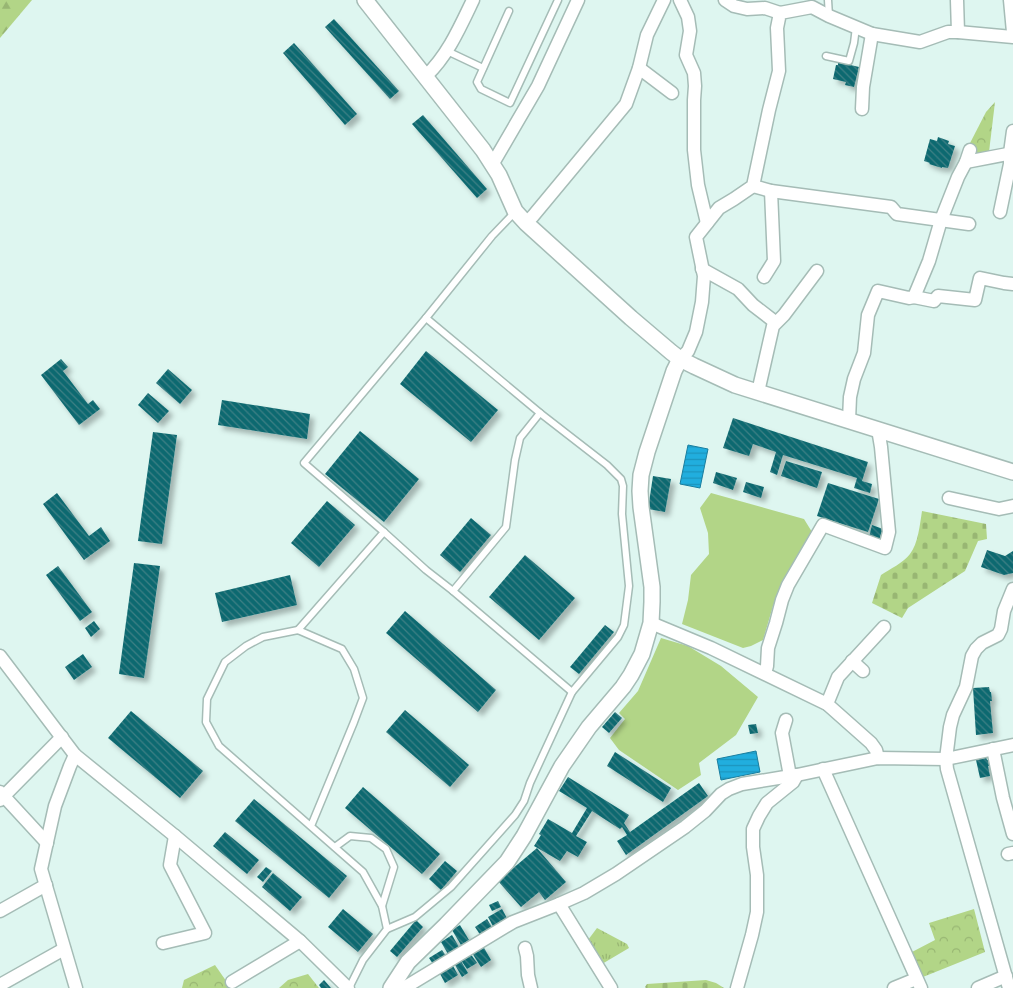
<svg xmlns="http://www.w3.org/2000/svg" width="1013" height="988" viewBox="0 0 1013 988" font-family="'Alegreya Sans',sans-serif">
<style>
.grass{fill:url(#grass-tufts)}
.forest{fill:url(#forest-firs)}
.cemetery{fill:url(#cemetery-stones)}
.park{fill:url(#park-crowns)}
.garden{fill:#b2d587}
.water{fill:url(#water-rules);stroke:#197e9f}
.building{fill:url(#building-back-hatch);filter:url(#shadow)}
.lines{fill:none;stroke-linecap:round;stroke-linejoin:round}
.service-casing{stroke:#a5bcb6;stroke-width:9}
.minor-casing{stroke:#a5bcb6;stroke-width:15}
.tertiary-casing{stroke:#a5bcb6;stroke-width:18}
.service{stroke:#fff;stroke-width:6}
.minor{stroke:#fff;stroke-width:12}
.tertiary{stroke:#fff;stroke-width:15}
</style>
<defs>
<pattern id="grass-tufts" width="24" height="20" patternUnits="userSpaceOnUse" patternTransform="scale(1.25)"><rect width="24" height="20" fill="#b2d587"/><path d="M3 7l-1-3M5 7V3M7 7l1-3M15 17l-1-3M17 17v-4M19 17l1-3" fill="none" stroke="#98b673"/></pattern>
<pattern id="forest-firs" width="22" height="20" patternUnits="userSpaceOnUse" patternTransform="scale(1.25)"><rect width="22" height="20" fill="#b2d587"/><path d="M5 1l3.5 6h-7zM16 11l3.5 6h-7z" fill="#98b673"/></pattern>
<pattern id="cemetery-stones" width="16" height="16" patternUnits="userSpaceOnUse" patternTransform="scale(1.25)"><rect width="16" height="16" fill="#b2d587"/><path d="M2 7V4a2 2 0 0 1 4 0v3zM10 15v-3a2 2 0 0 1 4 0v3z" fill="#98b673"/></pattern>
<pattern id="park-crowns" width="20" height="18" patternUnits="userSpaceOnUse" patternTransform="scale(1.25)"><rect width="20" height="18" fill="#b2d587"/><path d="M2 6a3 3 0 1 1 6 0M12 15a3 3 0 1 1 6 0" fill="none" stroke="#98b673"/></pattern>
<pattern id="water-rules" width="6" height="5" patternUnits="userSpaceOnUse" patternTransform="scale(1.25)"><rect width="6" height="5" fill="#21aede"/><path d="M0 2.5h6" fill="none" stroke="#1c94bd"/></pattern>
<pattern id="building-back-hatch" width="6" height="6" patternUnits="userSpaceOnUse" patternTransform="scale(1.25)"><rect width="6" height="6" fill="#0d6970"/><path d="M-1 5l2 2M0 0l6 6M5-1l2 2" fill="none" stroke="#3f8085"/></pattern>
<filter id="shadow"><feDropShadow dx="4.5" dy="4.5" stdDeviation="2.5" flood-color="#0004"/></filter>
</defs>
<rect width="100%" height="100%" fill="#def6f0"/>
<polygon class="grass" points="597,928 627,944 629,948 602,964 585,944"/>
<polygon class="forest" points="0,0 32,0 0,38"/>
<g class="cemetery">
<path d="M922,511L986,524L987,539L978,541L965,571L908,608L902,618L872,603L881,575C890,569 903,563 910,554C918,544 920,524 922,511Z"/>
<polygon points="706,980 716,983 724,988 646,988 645,987 647,984"/>
</g>
<g class="park">
<polygon points="995,102 989,152 974,154 968,147 986,112"/>
<polygon points="974,909 985,952 923,977 912,952 935,940 929,923"/>
<polygon points="215,965 231,988 182,988 184,980"/>
<polygon points="308,974 319,988 279,988 288,980"/>
</g>
<g class="garden">
<polygon points="711,493 804,519 812,532 784,580 773,606 763,640 751,646 743,648 682,624 688,600 691,575 709,554 708,533 700,508"/>
<polygon points="661,638 688,646 721,666 758,697 736,735 699,763 701,775 678,790 619,750 610,738 625,719 619,713 638,691"/>
</g>
<g class="water">
<polygon points="688,445 708,449 700,488 680,484"/>
<polygon points="756,751 760,772 721,780 717,759"/>
</g>
<g class="building">
<polygon points="334,19 399,91 390,99 325,27"/>
<polygon points="294,43 357,114 345,125 283,53"/>
<polygon points="838,62 859,67 854,87 845,85 846,82 833,79 836,65 838,65"/>
<polygon points="423,115 487,189 477,198 412,124"/>
<polygon points="938,137 949,141 948,144 955,146 948,168 942,167 942,168 929,164 930,163 924,161 930,139 937,141"/>
<polygon points="426,351 498,410 471,442 400,384"/>
<polygon points="61,359 68,367 63,371 88,404 93,400 100,409 79,425 41,375"/>
<polygon points="168,369 192,390 180,404 156,383"/>
<polygon points="148,393 169,411 158,423 138,405"/>
<polygon points="222,400 310,414 307,439 218,425"/>
<polygon points="733,418 868,462 862,481 872,484 870,493 854,488 857,478 783,455 777,475 770,472 776,452 753,444 749,456 723,448"/>
<polygon points="360,431 419,479 384,522 325,474"/>
<polygon points="153,432 177,435 162,544 138,541"/>
<polygon points="786,461 822,472 817,488 781,476"/>
<polygon points="716,472 737,478 733,490 713,483"/>
<polygon points="653,476 671,479 665,512 648,509"/>
<polygon points="746,482 764,487 761,498 743,492"/>
<polygon points="828,483 879,499 868,532 817,516"/>
<polygon points="57,493 89,536 101,527 110,541 84,560 43,504"/>
<polygon points="327,501 355,525 319,567 291,543"/>
<polygon points="471,518 491,535 460,572 440,555"/>
<polygon points="872,525 883,529 879,540 869,537"/>
<polygon points="987,550 1005,556 1013,551 1013,573 1004,575 981,567"/>
<polygon points="525,555 575,598 539,640 489,597"/>
<polygon points="134,563 160,566 144,678 119,674"/>
<polygon points="58,566 92,612 80,621 46,575"/>
<polygon points="290,575 297,605 222,622 215,593"/>
<polygon points="405,611 496,690 478,712 386,633"/>
<polygon points="94,621 100,629 91,637 85,628"/>
<polygon points="605,625 614,632 579,674 570,667"/>
<polygon points="83,654 92,667 74,680 65,667"/>
<polygon points="989,687 990,692 991,692 992,701 990,701 993,733 976,735 973,688"/>
<polygon points="405,710 469,765 450,787 386,732"/>
<polygon points="131,711 203,771 180,798 108,738"/>
<polygon points="615,712 622,718 609,733 602,727"/>
<polygon points="756,724 758,733 750,734 748,725"/>
<polygon points="615,752 671,788 663,802 607,766"/>
<polygon points="986,757 987,760 990,760 991,766 988,766 990,776 980,778 976,760"/>
<polygon points="568,777 629,815 624,823 630,832 699,783 708,796 626,855 617,841 627,835 622,827 620,829 592,811 576,836 587,842 578,857 567,851 560,861 534,846 541,835 539,834 548,819 572,833 587,808 559,791"/>
<polygon points="363,787 440,854 422,874 345,808"/>
<polygon points="254,799 347,876 329,898 235,821"/>
<polygon points="225,832 259,860 247,874 213,846"/>
<polygon points="537,848 566,882 545,900 539,892 521,907 498,881"/>
<polygon points="445,861 457,871 441,890 429,879"/>
<polygon points="266,867 272,871 263,882 257,877"/>
<polygon points="273,873 302,897 290,911 262,887"/>
<polygon points="498,901 501,907 492,911 489,905"/>
<polygon points="343,909 373,934 358,952 328,927"/>
<polygon points="502,909 508,920 494,928 488,917"/>
<polygon points="487,919 493,929 481,936 475,927"/>
<polygon points="416,920 423,927 397,957 390,951"/>
<polygon points="460,925 469,940 461,945 452,930"/>
<polygon points="452,935 459,947 448,954 441,942"/>
<polygon points="483,946 491,960 481,967 472,953"/>
<polygon points="442,950 446,956 433,964 429,958"/>
<polygon points="470,953 477,963 467,969 460,959"/>
<polygon points="461,961 468,973 462,977 455,965"/>
<polygon points="452,964 458,975 445,983 439,972"/>
<polygon points="324,980 331,988 321,988 319,985"/>
</g>
<g class="lines">
<defs>
<g id="service">
<polyline points="828,0 829,16"/>
<polyline points="509,11 477,82 481,89 510,103 558,0"/>
<polyline points="447,51 483,68"/>
<polyline points="826,56 849,61 854,43 856,27"/>
<polyline points="384,532 426,570 453,591 572,692"/>
<polyline points="453,591 506,527 515,460 520,438 540,413"/>
<polyline points="298,630 384,532 304,463 426,318 492,236 515,212"/>
<polyline points="311,826 354,722 363,698 354,669 342,649 298,630 263,637 246,646 225,662 207,699 206,722 219,746 363,872 382,906 387,929 363,960 349,988"/>
<polyline points="335,847 350,836 371,838 386,849 394,867 382,906"/>
<polyline points="387,929 415,917 451,887 515,815 524,801 530,783 572,692 618,637 624,625 629,586 622,514 623,486 621,479 607,465 540,413 426,318"/>
</g>
<g id="minor">
<polyline points="680,0 688,17 690,31 686,55 694,73 695,86 694,100 694,150 698,185 707,223"/>
<polyline points="725,0 734,6 747,9 765,8 780,13"/>
<polyline points="957,0 958,32"/>
<polyline points="1010,0 1013,32"/>
<polyline points="639,68 672,93"/>
<path d="M426,76C448,55 460,27 473,0"/>
<polyline points="862,109 863,87 872,34"/>
<polyline points="966,162 1013,153"/>
<polyline points="492,165 538,86 578,0"/>
<polyline points="753,186 771,191 891,207 897,214 969,224"/>
<polyline points="1000,212 1010,164 1010,153 1013,131"/>
<polyline points="526,223 533,216 626,104 639,68 647,35 664,0"/>
<polyline points="702,269 738,289 753,305 775,322"/>
<polyline points="764,277 774,261 771,191"/>
<polyline points="914,297 934,301 938,296 975,300 980,278 1004,283 1013,284"/>
<polyline points="680,359 688,351 696,332 702,302 704,276 696,237 719,208 734,199 753,186 769,110 779,71 777,28 780,13 812,7 829,16 872,34 920,42 948,32 958,32 1013,37"/>
<polyline points="758,392 773,326 784,315 817,271"/>
<polyline points="849,420 850,397 854,379 864,353 868,315 878,291 909,298 914,297 929,261 941,220 958,177 966,162 970,150"/>
<polyline points="949,498 999,509 1013,506"/>
<polyline points="651,623 711,648 827,704 871,743 876,750 878,758"/>
<polyline points="0,656 75,755 175,836 300,941 348,988"/>
<polyline points="852,661 863,671"/>
<polyline points="765,673 767,666 768,648 776,623 782,600 788,585 823,525 885,548 889,532 881,447 878,429"/>
<polyline points="827,704 838,677 884,627"/>
<polyline points="786,720 782,733 790,776"/>
<polyline points="993,749 1003,798 1013,834"/>
<polyline points="75,755 70,766 55,806 41,869 76,988"/>
<polyline points="823,769 921,988"/>
<polyline points="0,792 47,843"/>
<polyline points="0,800 62,737"/>
<polyline points="1008,854 1013,853"/>
<polyline points="559,904 611,988"/>
<polyline points="0,911 46,885"/>
<polyline points="163,943 205,933 170,865 175,836"/>
<polyline points="525,948 527,956 528,975 531,988"/>
<polyline points="232,982 300,941"/>
<polyline points="0,985 64,949"/>
<polyline points="404,988 513,922 559,904 584,893 616,874 685,827 705,811 721,794 729,789 742,784 797,775 878,758 946,759 1013,745"/>
<polyline points="737,988 752,935 757,912 757,875 753,847 753,829 759,816 767,803 793,782 797,775"/>
<polyline points="894,988 916,979"/>
<polyline points="978,988 1006,976"/>
<polyline points="1009,988 947,769 946,759 950,727 953,715 966,687 972,656 976,649 982,643 998,635 1001,629 1004,611 1013,589"/>
</g>
<g id="tertiary">
<polyline points="365,0 483,150 499,175 515,211 526,223 631,318 671,352 680,359 694,366 735,385 1013,472"/>
<polyline points="391,988 408,962 446,925 507,862 524,836 562,766 589,727 623,687 631,675 642,654 651,623 652,602 652,587 641,507 640,491 641,475 647,452 674,371 680,359"/>
</g>
</defs>
<use href="#service" class="service-casing"/>
<use href="#minor" class="minor-casing"/>
<use href="#tertiary" class="tertiary-casing"/>
<use href="#service" class="service"/>
<use href="#minor" class="minor"/>
<use href="#tertiary" class="tertiary"/>
</g>
</svg>
